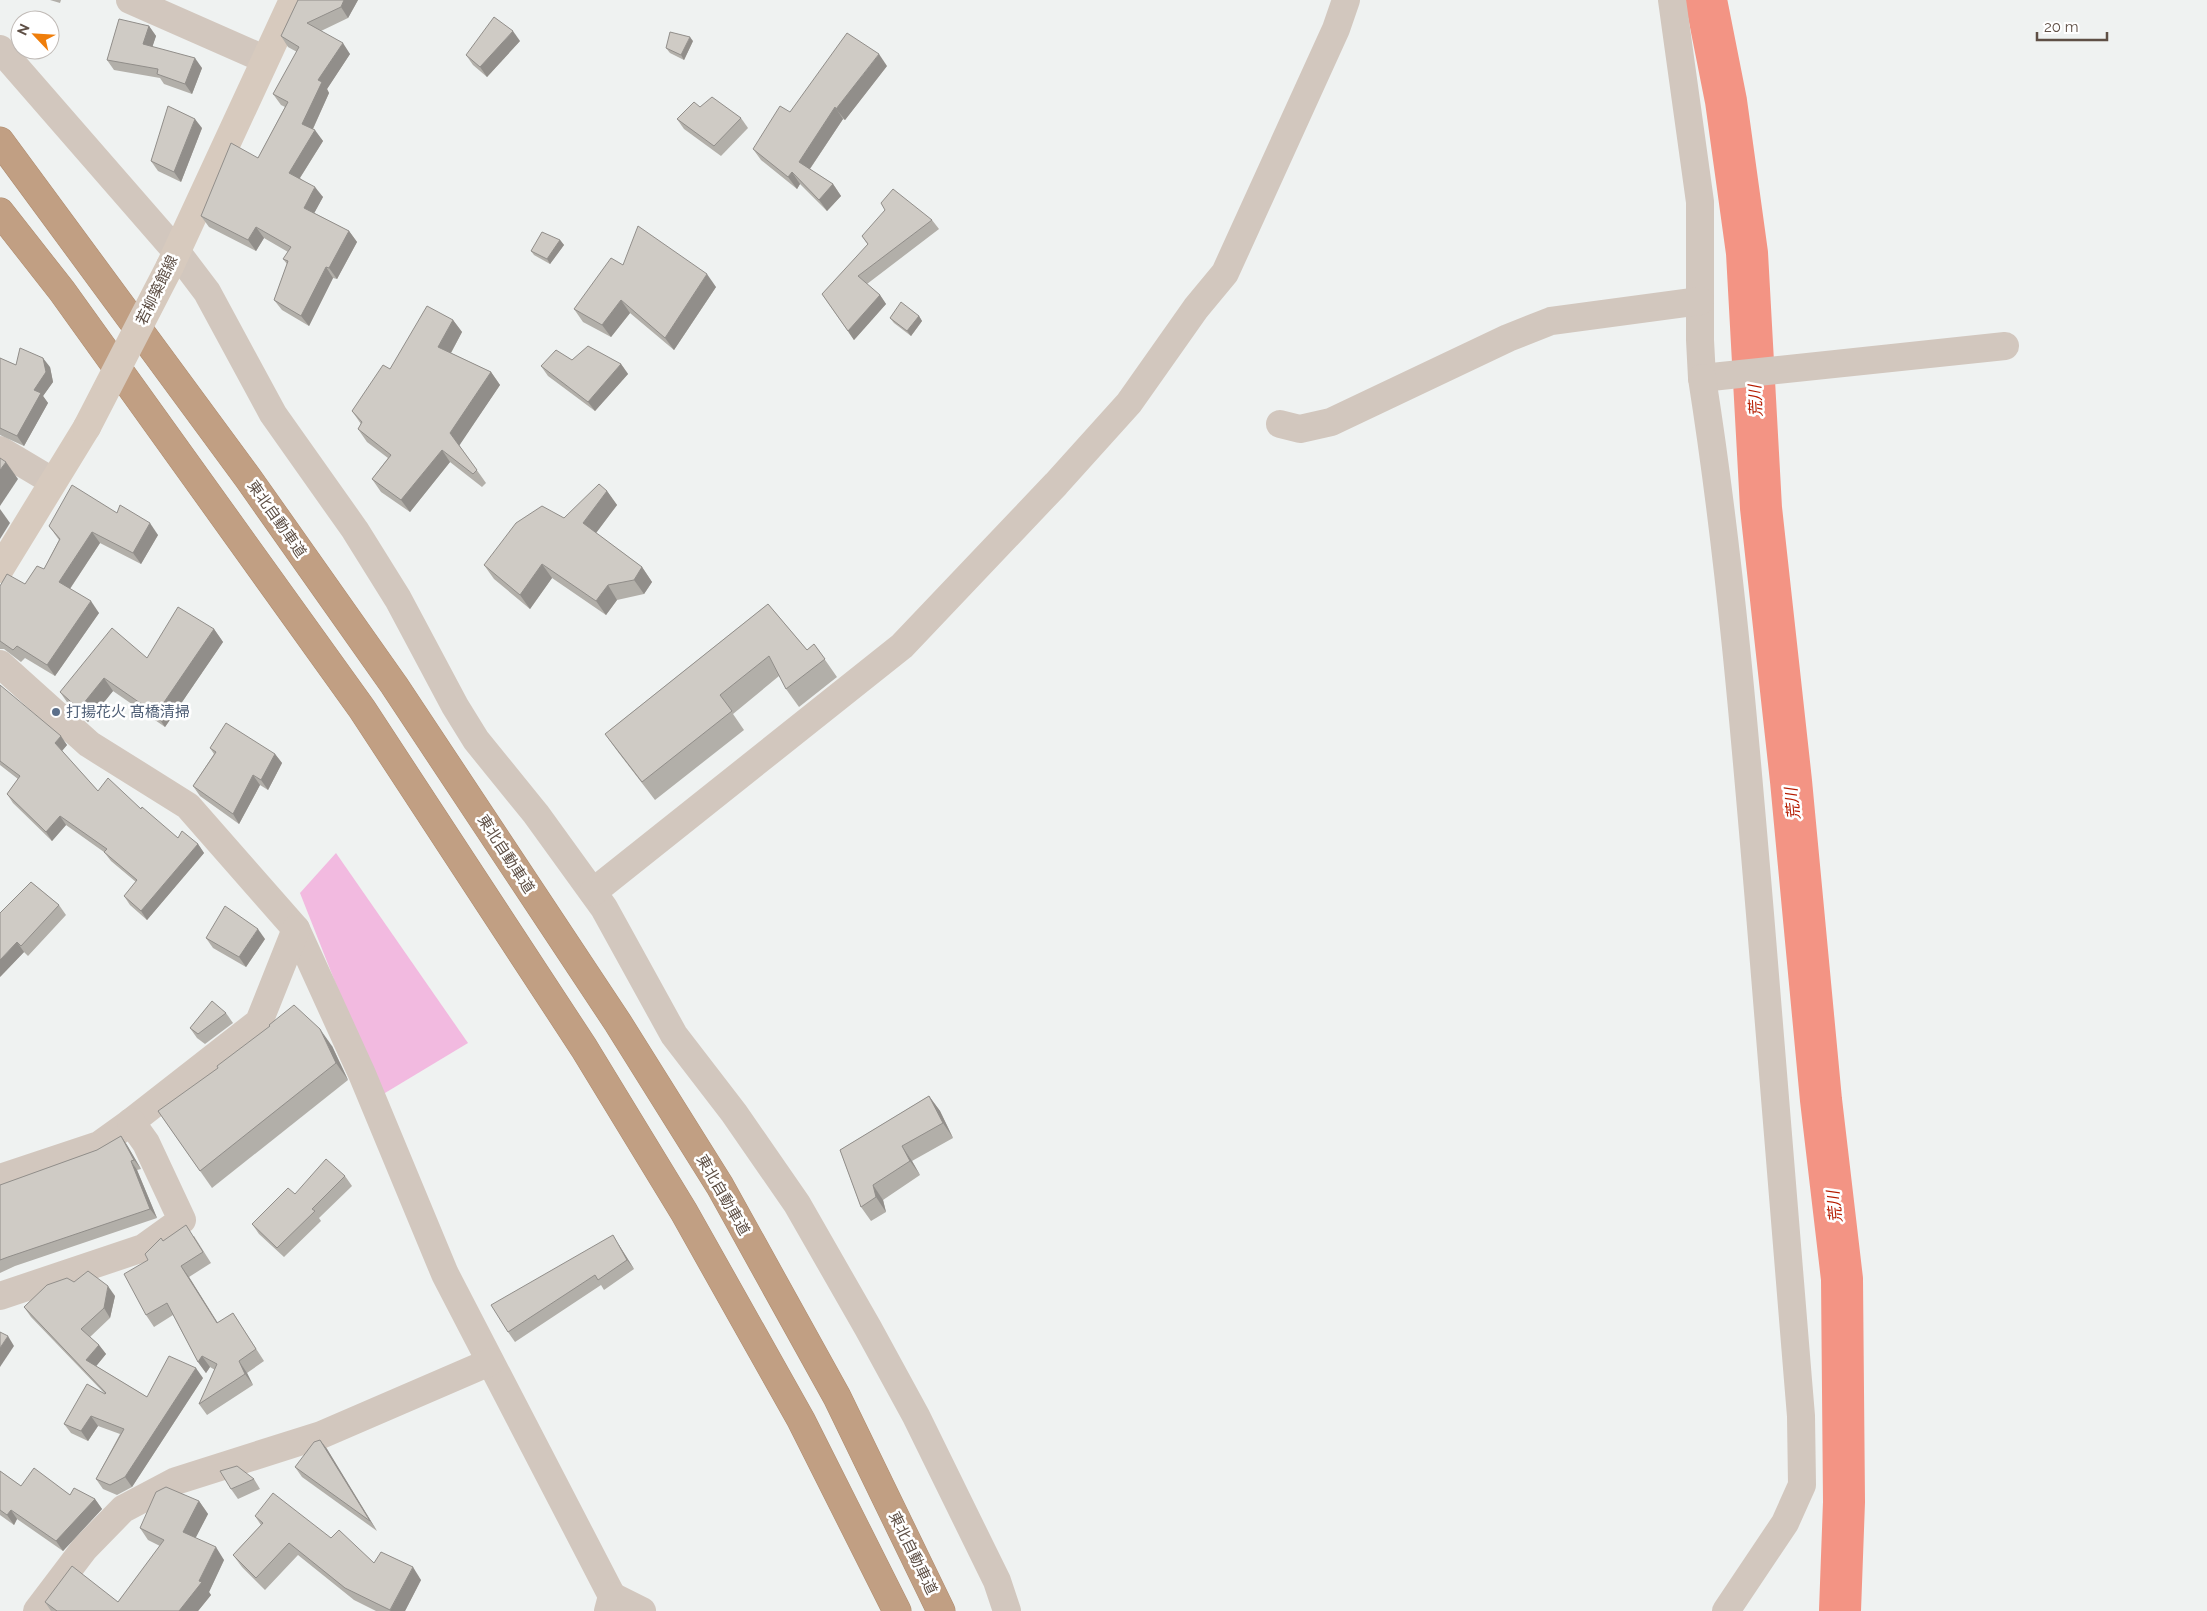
<svg xmlns="http://www.w3.org/2000/svg" width="2207" height="1611" viewBox="0 0 2207 1611" font-family="Raleway,'Noto Sans JP',sans-serif">
<style>
.green{fill:#f2bae0}
.lines{fill:none;stroke-linecap:round;stroke-linejoin:round}
.river{stroke:#f39484;stroke-width:42}
.motorway-casing{stroke:#ad8b6e;stroke-width:29}
.minor{stroke:#d2c7be;stroke-width:28}
.secondary{stroke:#d7cabe;stroke-width:28}
.motorway{stroke:#c19f83;stroke-width:28}
.secondary-bridge{stroke:#d7cabe;stroke-width:28}
.wall{fill:#b2afa9}
.shaded-wall{fill:#918e8a}
.building{fill:#cfcbc5;stroke:#918e8a}
.service-dot{fill:#5c6f8a;stroke:#fff;stroke-width:2}
.labels{text-anchor:middle;stroke-width:5;stroke-linejoin:round;paint-order:stroke}
.street-label{font-size:15px;fill:#5e4f45;stroke:#fff}
.service-label{font-size:15px;fill:#4e5e75;stroke:#fff;text-anchor:start}
.water-label{font-size:16px;font-style:italic;fill:#b51c01;stroke:#fff}
</style>
<rect width="100%" height="100%" fill="#eff2f1"/>
<polygon class="green" points="336,853 468,1043 380,1096 300,893"/>
<g class="lines">
<polyline class="river" points="1706,0 1726,101 1747,253 1761,508 1791,781 1821,1100 1842,1279 1844,1502 1840,1611"/>
<defs>
<g id="motorway">
<polyline points="0,141 248,478 394,685 618,1023 720,1186 837,1397 941,1611"/>
<polyline points="0,212 62,291 362,709 584,1048 684,1212 801,1420 897,1611"/>
</g>
</defs>
<use href="#motorway" class="motorway-casing"/>
<g class="minor">
<polyline points="130,0 264,59"/>
<polyline points="1672,0 1700,202 1700,340 1702,378 2005,346"/>
<polyline points="0,49 176,251 207,292 273,414 355,530 398,599 455,706 476,740 536,814 604,908 674,1035 734,1113 797,1204 868,1328 916,1416 997,1581 1007,1611"/>
<path d="M1702,378C1730,556 1745,735 1760,914C1774,1082 1787,1249 1801,1416L1802,1485L1785,1523L1726,1611"/>
<polyline points="1280,424 1300,429 1331,422 1508,338 1551,321 1700,301"/>
<polyline points="0,450 52,481"/>
<polyline points="0,664 89,744 188,806 296,929 362,1074 445,1274 612,1596 608,1611"/>
<polyline points="593,892 902,646 1056,484 1129,403 1196,308 1225,273 1336,29 1346,0"/>
<polyline points="0,1178 99,1145 131,1122 259,1022 296,929"/>
<polyline points="0,1296 143,1248 182,1220 146,1143 131,1122"/>
<polyline points="612,1596 642,1611"/>
<polyline points="37,1611 84,1549 123,1509 176,1481 321,1435 490,1362"/>
</g>
<g class="secondary">
<polyline points="170,266 293,0"/>
<polyline points="0,569 87,427"/>
</g>
<use href="#motorway" class="motorway"/>
<polyline class="secondary-bridge" points="87,427 170,266"/>
</g>
<g class="wall">
<polygon points="50,0 61,0 60,3"/>
<polygon points="298,0 358,0 348,18 321,31 350,54 327,89 329,93 313,129 323,141 300,178 323,197 314,213 349,231 357,242 337,279 333,278 309,326 282,310 274,300 287,264 283,259 288,252 264,238 256,251 209,227 201,216 258,158 285,107 281,105 273,94 297,52 288,47 281,36"/>
<polygon points="149,26 156,36 152,47 202,68 192,94 164,84 160,78 114,70 107,60"/>
<polygon points="520,41 487,77 473,65 466,55"/>
<polygon points="693,41 684,60 670,53 666,48"/>
<polygon points="887,66 845,120 843,119 810,169 833,184 841,196 827,211 800,184 797,189 761,160 753,149 790,112"/>
<polygon points="700,107 741,118 748,128 721,156 684,129 677,119"/>
<polygon points="202,128 181,182 158,171 151,161"/>
<polygon points="932,220 939,229 867,284 880,295 886,304 854,340 822,294 868,245 862,236"/>
<polygon points="560,240 564,245 550,264 534,255 531,251"/>
<polygon points="623,265 716,287 674,350 630,313 611,337 583,322 574,309"/>
<polygon points="919,316 922,321 911,336 894,323 890,318"/>
<polygon points="453,320 462,332 451,353 491,372 500,385 459,445 486,483 482,487 450,462 410,512 381,492 372,479 388,458 367,442 358,429 361,424 352,411 390,369"/>
<polygon points="0,358 16,365 50,367 53,382 43,396 48,403 24,446 0,435"/>
<polygon points="572,360 621,364 628,374 595,411 548,376 541,366"/>
<polygon points="607,491 617,505 596,533 642,567 652,582 644,594 617,600 606,615 552,578 530,609 494,579 484,565 564,518"/>
<polygon points="117,513 158,535 141,564 100,543 70,589 99,613 55,676 25,658 21,662 4,649 0,649 0,586 25,584 44,569 59,540 49,526"/>
<polygon points="768,604 807,650 814,644 837,677 799,707 786,689 779,676 733,714 744,730 655,800 618,752 605,734"/>
<polygon points="214,629 223,642 165,727 113,691 88,722 69,705 60,692 147,658"/>
<polygon points="0,685 67,745 62,751 98,791 141,809 178,838 198,844 204,853 147,920 130,905 124,896 136,882 111,861 104,852 66,825 52,841 13,803 7,794 18,779 0,765"/>
<polygon points="210,748 275,754 282,763 268,790 260,785 239,824 200,796 193,786 214,754"/>
<polygon points="31,882 59,905 66,915 28,956 24,952 0,977"/>
<polygon points="206,938 265,939 246,967 213,948"/>
<polygon points="226,1013 233,1023 205,1044 197,1038 190,1028"/>
<polygon points="332,1046 348,1080 212,1188 158,1111"/>
<polygon points="929,1096 940,1111 953,1138 912,1161 920,1175 883,1200 886,1212 871,1221 861,1207 840,1150"/>
<polygon points="121,1136 127,1145 141,1169 137,1170 157,1218 15,1266 0,1273 0,1185 97,1150"/>
<polygon points="345,1176 352,1186 319,1218 321,1221 284,1257 259,1234 252,1224 295,1194"/>
<polygon points="194,1236 211,1263 189,1277 218,1323 233,1313 264,1361 247,1373 253,1385 207,1415 199,1404 215,1370 210,1367 206,1373 198,1362 173,1315 154,1327 146,1315 148,1260 163,1241"/>
<polygon points="619,1245 634,1269 604,1290 601,1285 515,1342 508,1332"/>
<polygon points="74,1282 115,1296 110,1318 90,1337 99,1345 106,1354 96,1366 147,1397 203,1378 132,1487 117,1495 103,1489 96,1479 120,1434 98,1426 88,1441 71,1433 64,1424 105,1394 31,1317 24,1307"/>
<polygon points="320,1440 327,1449 377,1531 302,1477 295,1467"/>
<polygon points="0,1471 21,1486 95,1499 102,1509 63,1551 17,1519 14,1525 0,1515"/>
<polygon points="254,1479 260,1489 238,1499 231,1489"/>
<polygon points="199,1501 208,1514 195,1538 224,1560 209,1592 211,1595 198,1611 51,1611 45,1602 118,1602 160,1546 148,1540 140,1528"/>
<polygon points="255,1516 331,1538 374,1563 421,1580 405,1611 376,1611 354,1600 298,1555 265,1590 242,1567 233,1555 261,1525"/>
</g>
<g class="shaded-wall">
<polygon points="344,0 358,0 348,18 341,7"/>
<polygon points="149,26 156,36 150,54 143,44"/>
<polygon points="513,31 520,41 487,77 480,67"/>
<polygon points="690,37 693,41 684,60 681,55"/>
<polygon points="343,43 350,54 327,89 329,93 310,135 302,124 318,80"/>
<polygon points="879,54 887,66 845,120 836,109"/>
<polygon points="195,58 202,68 192,94 185,84"/>
<polygon points="835,107 843,119 807,173 799,162"/>
<polygon points="195,119 202,128 181,182 174,172"/>
<polygon points="315,130 323,141 296,184 289,173"/>
<polygon points="792,172 800,184 797,189 788,177"/>
<polygon points="833,184 841,196 827,211 819,200"/>
<polygon points="315,187 323,197 311,219 304,208"/>
<polygon points="256,227 264,238 256,251 248,240"/>
<polygon points="349,231 357,242 337,279 329,268"/>
<polygon points="560,240 564,245 550,264 547,259"/>
<polygon points="326,267 333,278 309,326 301,316"/>
<polygon points="707,274 716,287 674,350 665,338"/>
<polygon points="880,295 886,304 854,340 848,331"/>
<polygon points="621,300 630,313 611,337 602,325"/>
<polygon points="919,316 922,321 911,336 907,331"/>
<polygon points="453,320 462,332 447,360 438,347"/>
<polygon points="43,358 50,367 53,382 43,396 48,403 24,446 17,436 34,390"/>
<polygon points="621,364 628,374 595,411 588,402"/>
<polygon points="491,372 500,385 459,446 450,433"/>
<polygon points="442,450 450,462 410,512 401,500"/>
<polygon points="6,462 18,479 0,506 0,470"/>
<polygon points="607,491 617,505 593,537 583,523"/>
<polygon points="0,509 10,523 0,539"/>
<polygon points="150,523 158,535 141,564 133,553"/>
<polygon points="92,532 100,543 67,593 59,582"/>
<polygon points="542,564 552,578 530,609 520,595"/>
<polygon points="642,567 652,582 644,594 634,580"/>
<polygon points="608,585 617,600 606,615 596,601"/>
<polygon points="91,601 99,613 55,676 47,665"/>
<polygon points="214,629 223,642 165,727 156,714"/>
<polygon points="104,678 113,691 88,722 79,709"/>
<polygon points="61,736 67,745 61,752 55,743"/>
<polygon points="275,754 282,763 268,790 261,780"/>
<polygon points="253,775 260,785 239,824 233,814"/>
<polygon points="60,816 66,825 52,841 46,832"/>
<polygon points="198,844 204,853 147,920 141,911"/>
<polygon points="258,929 265,939 246,967 239,957"/>
<polygon points="17,942 24,952 0,977 0,960"/>
<polygon points="320,1029 332,1046 348,1080 336,1063"/>
<polygon points="929,1096 940,1111 953,1138 943,1123"/>
<polygon points="121,1136 127,1145 141,1169 134,1160"/>
<polygon points="902,1146 912,1161 920,1175 910,1161"/>
<polygon points="131,1161 137,1170 157,1218 150,1209"/>
<polygon points="873,1185 883,1200 886,1212 876,1197"/>
<polygon points="613,1235 619,1245 634,1269 627,1260"/>
<polygon points="181,1266 189,1277 225,1335 217,1323"/>
<polygon points="108,1286 115,1296 110,1318 104,1308"/>
<polygon points="8,1336 14,1346 0,1367 0,1348"/>
<polygon points="99,1345 106,1354 93,1370 86,1360"/>
<polygon points="202,1356 210,1367 206,1373 198,1362"/>
<polygon points="239,1361 247,1373 253,1385 245,1374"/>
<polygon points="196,1368 203,1378 132,1487 125,1477"/>
<polygon points="91,1416 98,1426 88,1441 81,1431"/>
<polygon points="320,1440 327,1449 377,1531 370,1521"/>
<polygon points="95,1499 102,1509 63,1551 56,1541"/>
<polygon points="199,1501 208,1514 192,1545 183,1532"/>
<polygon points="11,1510 17,1519 14,1525 7,1515"/>
<polygon points="216,1547 224,1560 209,1592 211,1595 198,1611 179,1611 199,1581"/>
<polygon points="413,1567 421,1580 405,1611 390,1611"/>
</g>
<g class="building">
<polygon points="298,0 344,0 341,7 307,23 343,43 318,80 322,82 302,124 315,130 289,173 315,187 304,208 349,231 329,268 326,267 301,316 274,300 288,261 283,259 291,247 256,227 248,240 201,216 231,143 258,158 288,102 273,94 299,47 281,36"/>
<polygon points="494,17 513,31 480,67 466,55"/>
<polygon points="119,19 149,26 143,44 195,58 185,84 157,74 158,69 107,60"/>
<polygon points="670,32 690,37 681,55 666,48"/>
<polygon points="847,33 879,54 836,109 835,107 799,162 833,184 819,200 792,172 788,177 753,149 780,106 790,112"/>
<polygon points="712,97 741,118 714,146 677,119 694,102 700,107"/>
<polygon points="168,106 195,119 174,172 151,161"/>
<polygon points="893,189 932,220 858,276 880,295 848,331 822,294 868,244 862,236 885,210 881,203"/>
<polygon points="638,226 707,274 665,338 621,300 602,325 574,309 611,258 623,265"/>
<polygon points="542,232 560,240 547,259 531,251"/>
<polygon points="901,302 919,316 907,331 890,318"/>
<polygon points="427,306 453,320 438,347 491,372 450,433 477,470 473,474 442,450 401,500 372,479 391,455 358,429 362,422 352,411 383,365 390,369"/>
<polygon points="588,346 621,364 588,402 541,366 556,350 572,360"/>
<polygon points="20,348 43,358 46,372 34,390 41,393 17,436 0,428 0,358 16,365"/>
<polygon points="0,458 6,462 0,470"/>
<polygon points="599,484 607,491 583,523 642,567 634,580 608,585 596,601 542,564 520,595 484,565 516,523 542,506 564,518"/>
<polygon points="72,485 117,513 120,505 150,523 133,553 92,532 59,582 91,601 47,665 17,646 13,650 0,641 0,586 7,574 25,584 37,566 44,569 60,539 49,526"/>
<polygon points="768,604 807,650 814,644 825,659 786,689 769,656 720,695 732,711 642,782 605,734"/>
<polygon points="178,607 214,629 156,714 104,678 79,709 60,692 112,628 147,658"/>
<polygon points="0,685 61,736 55,743 98,791 108,778 141,809 142,807 178,838 182,831 198,844 141,911 124,896 137,880 104,852 107,849 60,816 46,832 7,794 20,776 0,761"/>
<polygon points="226,723 275,754 261,780 253,775 233,814 193,786 216,752 210,748"/>
<polygon points="31,882 59,905 21,946 17,942 0,960 0,913"/>
<polygon points="225,906 258,929 239,957 206,938"/>
<polygon points="212,1001 226,1013 198,1034 190,1028"/>
<polygon points="294,1005 320,1029 336,1063 200,1171 158,1111 218,1068 217,1066 270,1026 269,1025"/>
<polygon points="929,1096 943,1123 902,1146 910,1161 873,1185 876,1197 861,1207 840,1150"/>
<polygon points="121,1136 134,1160 131,1161 150,1209 8,1257 0,1260 0,1185 97,1150"/>
<polygon points="326,1159 345,1176 312,1209 315,1211 277,1248 252,1224 288,1188 295,1194"/>
<polygon points="186,1225 203,1252 181,1266 217,1323 233,1313 256,1349 239,1361 245,1374 199,1404 217,1364 202,1356 198,1362 167,1303 146,1315 124,1274 148,1260 145,1254 161,1238 163,1241"/>
<polygon points="613,1235 627,1260 598,1280 595,1275 508,1332 491,1305"/>
<polygon points="88,1271 108,1286 104,1308 81,1329 99,1345 86,1360 147,1397 169,1356 196,1368 125,1477 110,1485 96,1479 124,1429 91,1416 81,1431 64,1424 87,1384 105,1394 106,1393 24,1307 47,1285 67,1278 74,1282"/>
<polygon points="0,1332 8,1336 0,1348"/>
<polygon points="320,1440 370,1521 295,1467 314,1442"/>
<polygon points="237,1466 254,1479 231,1489 220,1471"/>
<polygon points="34,1468 70,1495 74,1488 95,1499 56,1541 11,1510 7,1515 0,1510 0,1471 21,1486"/>
<polygon points="166,1487 199,1501 183,1532 216,1547 199,1581 202,1582 179,1611 57,1611 45,1602 72,1566 118,1602 164,1540 140,1528 156,1492"/>
<polygon points="273,1493 331,1538 339,1530 374,1563 381,1552 413,1567 390,1610 345,1588 289,1543 256,1578 233,1555 263,1523 255,1516"/>
</g>
<circle class="service-dot" cx="56" cy="712" r="5"/>
<g class="labels">
<g class="street-label">
<text transform="translate(157 290) rotate(-64)" y="5">若柳築館線</text>
<text transform="translate(277 519) rotate(55)" y="5">東北自動車道</text>
<text transform="translate(506 854) rotate(57)" y="5">東北自動車道</text>
<text transform="translate(723 1195) rotate(60)" y="5">東北自動車道</text>
<text transform="translate(913 1553) rotate(64)" y="5">東北自動車道</text>
</g>
<g class="service-label">
<text x="66" y="717">打揚花火 髙橋清掃</text>
</g>
<g class="water-label">
<text transform="translate(1755 401) rotate(-93)" y="6">荒川</text>
<text transform="translate(1792 804) rotate(-96)" y="6">荒川</text>
<text transform="translate(1834 1207) rotate(-96)" y="6">荒川</text>
</g>
</g>
<g transform="translate(35 35) rotate(295)"><circle r="24" fill="#ffffff" stroke="#bfb9b5"/>
<path d="M0-4L9 19L0 12L-9 19Z" fill="#ef7e0b"/>
<text y="-8" font-size="14" font-weight="bold" text-anchor="middle" fill="#5e4f45">N</text>
</g>
<path d="M2037 32v8h70v-8" fill="none" stroke="#5e4f45" stroke-width="2.5"/>
<text x="2044" y="32" font-size="15" fill="#5e4f45" stroke="#ffffff" stroke-width="4" paint-order="stroke">20 m</text>
</svg>
